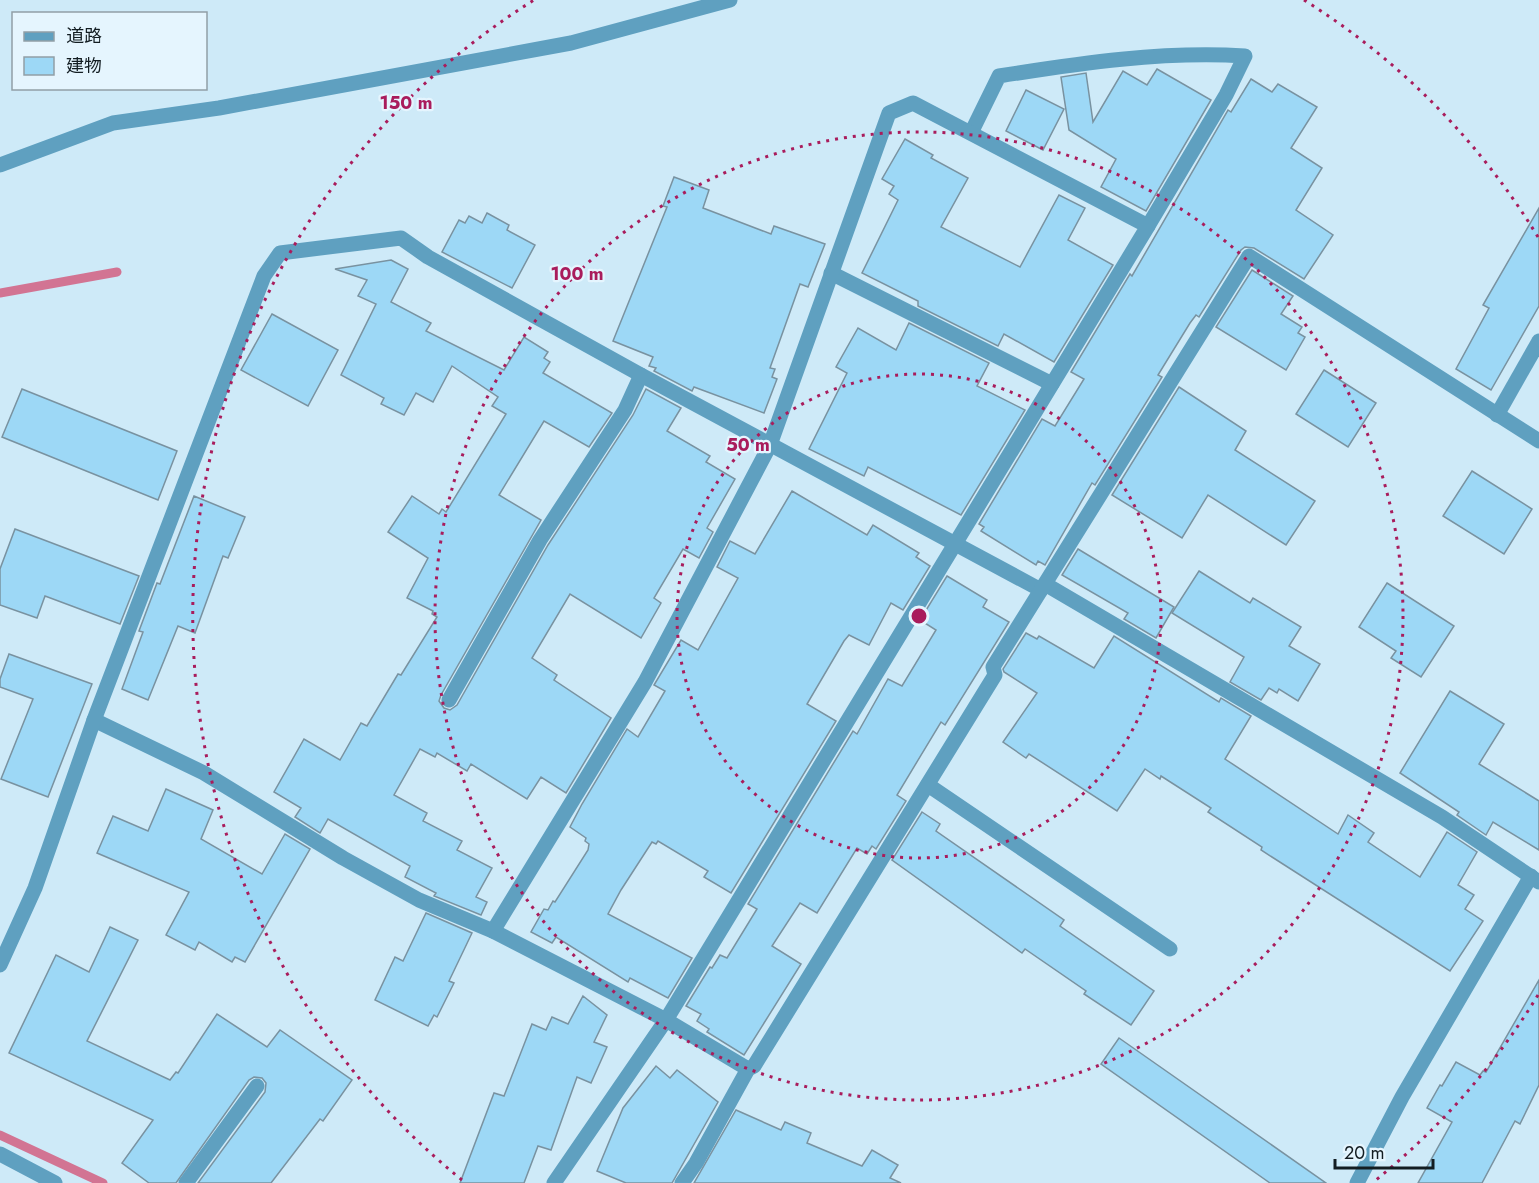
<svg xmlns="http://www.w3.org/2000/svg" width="1539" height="1183" viewBox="0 0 1539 1183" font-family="Jost,'Noto Sans JP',sans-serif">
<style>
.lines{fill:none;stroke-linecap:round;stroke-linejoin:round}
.stream{stroke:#d27493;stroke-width:9}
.building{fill:#9dd8f6;stroke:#7992a0;stroke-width:1.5}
.minor{stroke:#5fa0c0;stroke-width:15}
.ring{fill:none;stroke:#a91c5c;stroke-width:3;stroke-dasharray:3 6}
.centre{fill:#a91c5c;stroke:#e5f5fe;stroke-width:3}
.ring-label{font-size:18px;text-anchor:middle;font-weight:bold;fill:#a91c5c;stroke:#e5f5fe;stroke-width:4.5;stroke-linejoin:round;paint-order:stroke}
</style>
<rect width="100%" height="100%" fill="#ceeaf8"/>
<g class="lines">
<g class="stream">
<polyline points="0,293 117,272"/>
<polyline points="0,1135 103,1183"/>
</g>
</g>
<g class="building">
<polygon points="1157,69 1211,100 1146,211 1101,187 1116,159 1069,130 1061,77 1086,73 1093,122 1123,71 1147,85"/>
<polygon points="1251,79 1272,92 1278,84 1317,107 1291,148 1322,168 1296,210 1333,235 1304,279 1254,248 1245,247 1241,250 1199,317 1196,315 1190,323 1158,375 1162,377 1095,485 1092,483 1045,565 1038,561 1036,565 981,531 984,527 979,524 1042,419 1055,426 1084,379 1071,372 1130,274 1132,276 1228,110 1231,112"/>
<polygon points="1026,90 1064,109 1043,150 1006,131"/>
<polygon points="905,139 933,155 931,158 968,178 941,227 1020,267 1059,195 1085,208 1068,240 1113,265 1054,362 1004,334 998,346 918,306 918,301 862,273 898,200 889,194 894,186 882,179"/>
<polygon points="674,177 709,190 703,208 771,234 774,226 825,244 808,287 800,284 770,368 775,369 772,377 777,379 764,413 694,387 692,391 654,371 656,368 649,366 653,357 613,341 667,207 663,206"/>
<polygon points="1539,208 1539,306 1491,390 1456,369 1489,308 1483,305"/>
<polygon points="487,213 509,225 507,230 535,245 512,288 442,252 459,220 465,223 469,216 482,223"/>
<polygon points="391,260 408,269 391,302 431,323 426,331 504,370 524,337 548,352 544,358 550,362 543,373 612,413 589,447 544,421 499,495 541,520 441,695 439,701 444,708 450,710 457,705 548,545 633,415 646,389 681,408 667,431 710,456 706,462 735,479 707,528 713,532 699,558 683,549 654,598 661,603 641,638 570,594 532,658 557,675 554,680 611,718 566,793 541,777 527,799 471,764 467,771 437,753 435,757 420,749 394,795 427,813 423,821 462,841 457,850 492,868 476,897 487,902 481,915 434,896 436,893 405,877 410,866 328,819 320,833 295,817 301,808 274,792 304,739 340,760 361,723 367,726 398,674 401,675 437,617 432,614 433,611 407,598 428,558 388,532 412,496 439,514 442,509 446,512 506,414 492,406 498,397 452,366 433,402 416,393 404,415 381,404 384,398 341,375 376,304 358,296 367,280 335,269"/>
<polygon points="1252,270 1293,296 1281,314 1302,327 1298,333 1305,337 1286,370 1216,327"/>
<polygon points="272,314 338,350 308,406 241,370"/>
<polygon points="909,323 989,363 977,386 1025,410 961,515 868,467 864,476 809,449 847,373 836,367 858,328 896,350"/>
<polygon points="1324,370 1376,403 1348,447 1296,414"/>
<polygon points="1179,387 1246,431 1235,450 1315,501 1286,545 1208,495 1182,538 1112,495"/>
<polygon points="22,389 177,451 158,500 2,437"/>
<polygon points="1472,471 1532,509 1504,554 1443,516"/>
<polygon points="792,491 867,535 873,525 919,553 916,557 930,566 903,610 891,603 869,645 849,635 844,641 807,704 836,721 731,893 704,877 708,871 658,841 656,844 652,842 621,890 608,914 692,958 668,998 630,978 628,982 556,937 552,943 531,932 544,909 548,910 553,901 555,902 588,850 589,844 585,841 586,838 570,827 582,804 627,729 638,737 665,691 654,685 681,640 698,650 738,578 717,567 730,541 755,554"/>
<polygon points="194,496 245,517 228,558 223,556 195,633 178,626 148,700 122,689 143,632 139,631 157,583 160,584"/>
<polygon points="15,529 139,576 120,624 45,596 37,618 0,605 0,569"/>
<polygon points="1078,549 1174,607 1156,638 1124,619 1128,613 1062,575"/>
<polygon points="1199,571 1250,603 1253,598 1301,627 1289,646 1320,664 1298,701 1279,689 1277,693 1269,688 1261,700 1230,682 1244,657 1172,613"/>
<polygon points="947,576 987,600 983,607 1009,622 945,725 941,722 897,795 906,801 876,849 872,846 867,854 857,848 817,913 800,903 772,946 801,964 744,1055 707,1032 709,1029 697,1021 701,1014 686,1006 710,967 712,968 720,955 727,958 757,909 748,904 853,731 857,734 888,679 902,686 936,630 920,620"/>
<polygon points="1387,583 1454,626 1421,677 1391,658 1396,651 1359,627"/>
<polygon points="1026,633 1037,639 1039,636 1094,668 1114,636 1219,702 1221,698 1251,716 1225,759 1338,834 1348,815 1374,833 1368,842 1420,877 1447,832 1477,852 1458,885 1474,895 1465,909 1483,921 1450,971 1261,850 1262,847 1208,812 1211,808 1161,776 1160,779 1145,769 1117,811 1029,754 1026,758 1003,742 1037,693 1004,672 1003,669"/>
<polygon points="9,654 92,684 48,797 1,779 33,699 0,687 0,679"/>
<polygon points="1450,691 1504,724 1479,764 1539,801 1539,850 1493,822 1486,835 1457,815 1459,812 1400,773"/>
<polygon points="166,789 213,810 201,839 262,874 285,834 310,849 245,962 235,957 232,962 199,942 195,950 166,935 189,892 97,853 113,816 148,831"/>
<polygon points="922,812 940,824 936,831 1064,920 1060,926 1154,991 1131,1025 1084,994 1086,991 1025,949 1022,953 892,860"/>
<polygon points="426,913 472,933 449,981 454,983 437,1017 434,1015 428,1026 375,1000 395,957 403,961"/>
<polygon points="110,927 138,940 87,1041 170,1080 176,1072 178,1073 217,1014 267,1047 280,1030 352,1080 323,1121 320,1119 271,1183 198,1183 265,1092 266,1083 262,1078 254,1077 249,1080 176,1183 149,1183 122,1163 153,1120 9,1053 56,955 89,972"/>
<polygon points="1539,980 1539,1085 1520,1124 1515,1121 1482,1183 1418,1183 1452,1122 1427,1108 1440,1085 1442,1086 1456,1062 1480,1075 1483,1071 1486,1072"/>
<polygon points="583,996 607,1015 594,1042 607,1047 591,1083 577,1077 551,1150 538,1146 524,1183 460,1183 494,1093 504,1096 532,1024 546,1030 552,1017 568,1024"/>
<polygon points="1119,1038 1326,1183 1270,1183 1101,1064"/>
<polygon points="656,1066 670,1078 677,1070 718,1102 672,1183 626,1183 597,1171 623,1108"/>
<polygon points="736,1110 781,1130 785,1122 811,1133 807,1143 862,1166 872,1150 898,1165 890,1178 901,1183 694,1183"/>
</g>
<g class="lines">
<g class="minor">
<path d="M971,133L999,76C1081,63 1162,51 1245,56L1226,95L1148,226"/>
<polyline points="0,165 113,123 219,108 571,43 730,0"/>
<polyline points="831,273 1052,384"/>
<polyline points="1497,415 1539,341"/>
<polyline points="1045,584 1442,817 1539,882"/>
<polyline points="449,700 540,540 625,410 641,375"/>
<polyline points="94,720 204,773 343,858 419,900 493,931"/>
<polyline points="928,785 1170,949"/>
<polyline points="0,965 35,888 94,720 264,276 280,253 401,238 428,257 641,375 1041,590"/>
<polyline points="0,1154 55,1183"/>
<polyline points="186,1183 257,1086"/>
<polyline points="554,1183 666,1020 1148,226 913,103 889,113 770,445 645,682 493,931 666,1020 748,1069"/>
<polyline points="682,1183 696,1163 748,1069 754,1066 995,675 993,667 1249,256 1539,441"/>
<polyline points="1357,1183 1402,1097 1531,876"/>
</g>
</g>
<g class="ring">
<circle cx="919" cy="616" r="242"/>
<circle cx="919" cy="616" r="484"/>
<path d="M1538 995A726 726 0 0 1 1376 1180M462 1180A726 726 0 0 1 534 0M1304 0A726 726 0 0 1 1538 237"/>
</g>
<circle cx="919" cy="616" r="9" class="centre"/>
<g class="ring-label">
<text x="406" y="109">150 m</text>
<text x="577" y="280">100 m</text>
<text x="748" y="451">50 m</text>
</g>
<rect x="12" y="12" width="195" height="78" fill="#e5f5fe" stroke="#919fa6" stroke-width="1.5"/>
<rect x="24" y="32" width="30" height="9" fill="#5fa0c0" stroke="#919fa6" stroke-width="1.5"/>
<text x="66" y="42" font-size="18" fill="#131d22">道路</text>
<rect x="24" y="57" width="30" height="18" fill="#9dd8f6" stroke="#919fa6" stroke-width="1.5"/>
<text x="66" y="72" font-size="18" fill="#131d22">建物</text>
<path d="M1335 1159v9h98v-9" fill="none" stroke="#131d22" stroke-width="3"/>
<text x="1344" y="1159" font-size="18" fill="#131d22" stroke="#e5f5fe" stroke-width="4.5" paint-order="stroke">20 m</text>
</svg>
